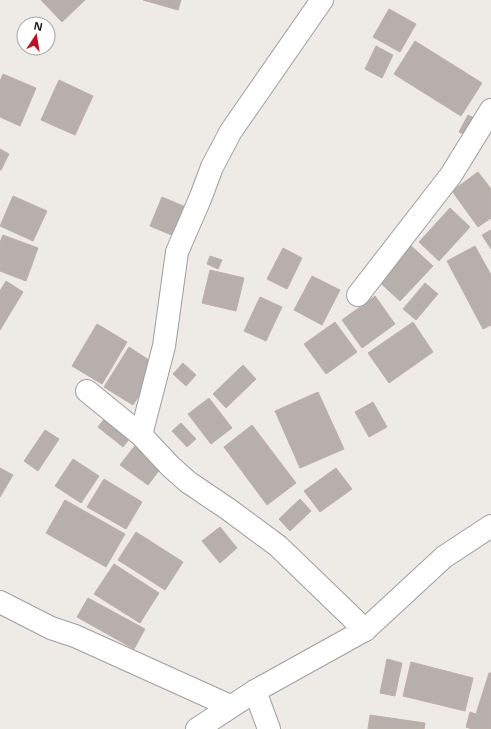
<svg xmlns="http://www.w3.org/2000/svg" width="491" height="729" viewBox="0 0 491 729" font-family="'Noto Sans',sans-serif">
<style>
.building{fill:#b7afab;stroke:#beb0a9}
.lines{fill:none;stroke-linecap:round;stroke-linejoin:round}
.minor-casing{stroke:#9f9f9f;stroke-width:24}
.minor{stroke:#fff;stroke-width:22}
</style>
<rect width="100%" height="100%" fill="#eeeae5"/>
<g class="building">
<polygon points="41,0 85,0 62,22"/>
<polygon points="143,0 181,0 178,10"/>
<polygon points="389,9 416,24 400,52 373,37"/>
<polygon points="415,41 482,83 461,116 394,74"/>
<polygon points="376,46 393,55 382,78 365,69"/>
<polygon points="3,74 36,88 20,126 0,117 0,81"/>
<polygon points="59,80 93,96 75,135 41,120"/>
<polygon points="468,115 478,120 470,137 459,132"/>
<polygon points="0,149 9,154 1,170 0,170"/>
<polygon points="478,172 491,189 491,218 478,227 452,191"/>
<polygon points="13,196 47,211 33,241 0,226"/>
<polygon points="162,197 193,210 181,239 150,226"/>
<polygon points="450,208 470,227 439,261 419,242"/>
<polygon points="491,230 491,249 482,235"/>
<polygon points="3,235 38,248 26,281 0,271 0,242"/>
<polygon points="408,243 433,266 400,301 375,278"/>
<polygon points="475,246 491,275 491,325 483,329 447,261"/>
<polygon points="283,248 302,258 287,289 267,279"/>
<polygon points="210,256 222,260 218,269 207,264"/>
<polygon points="210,270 244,278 236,311 202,303"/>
<polygon points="312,276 340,290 322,325 294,310"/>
<polygon points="6,281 23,292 0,330 0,291"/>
<polygon points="425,283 438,294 416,320 403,309"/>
<polygon points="375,296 395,324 362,348 342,320"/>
<polygon points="260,297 282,307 266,341 244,331"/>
<polygon points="335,322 357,352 326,374 304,344"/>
<polygon points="413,322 433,352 389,383 368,353"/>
<polygon points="97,324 127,342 102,384 72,366"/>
<polygon points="129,347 158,366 133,405 104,387"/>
<polygon points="183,363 196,375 186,386 173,374"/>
<polygon points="243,365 256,379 226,408 213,394"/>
<polygon points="318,392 344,449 300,468 275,411"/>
<polygon points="209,398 232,428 211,444 188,414"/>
<polygon points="373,402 387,427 369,437 355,412"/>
<polygon points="105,418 131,437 123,447 98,427"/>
<polygon points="181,423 196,439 187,447 172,431"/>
<polygon points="252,425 296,483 267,505 224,447"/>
<polygon points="45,430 59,439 38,471 24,461"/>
<polygon points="137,443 164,464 148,485 120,465"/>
<polygon points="73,459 99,476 81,503 55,486"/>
<polygon points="0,468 13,475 0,497"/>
<polygon points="336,468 352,489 320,512 304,491"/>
<polygon points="104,479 142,502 126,529 87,507"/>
<polygon points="300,499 311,511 290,531 279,519"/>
<polygon points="65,500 125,534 106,567 46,533"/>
<polygon points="220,527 237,548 220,563 202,541"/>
<polygon points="136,532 183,562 165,590 118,560"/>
<polygon points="114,564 159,593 140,623 94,594"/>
<polygon points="88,598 145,629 134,649 77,617"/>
<polygon points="387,659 402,663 395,696 380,693"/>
<polygon points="411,662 473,678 465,711 403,696"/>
<polygon points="489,673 491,673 491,729 472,729 466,727 470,712 476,714"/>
<polygon points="370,715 425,723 424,729 368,729"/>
</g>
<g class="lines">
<defs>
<g id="minor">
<polyline points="358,295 451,175 491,110"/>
<polyline points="87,391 141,435 170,466 188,482 228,509 278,546 365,630"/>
<polyline points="141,435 164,346 177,252 200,199 212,167 231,131 322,0"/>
<polyline points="0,602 51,628 75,636 230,706"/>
<polyline points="255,691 269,729"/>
<polyline points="197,729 255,691 365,630 444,557 491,526"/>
</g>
</defs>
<use href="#minor" class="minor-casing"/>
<use href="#minor" class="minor"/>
</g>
<g transform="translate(36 36) rotate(12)"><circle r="19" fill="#ffffff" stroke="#a5a5a5"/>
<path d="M0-3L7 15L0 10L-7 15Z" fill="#b91423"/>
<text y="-6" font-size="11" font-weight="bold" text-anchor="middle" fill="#1e1e1e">N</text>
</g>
</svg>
